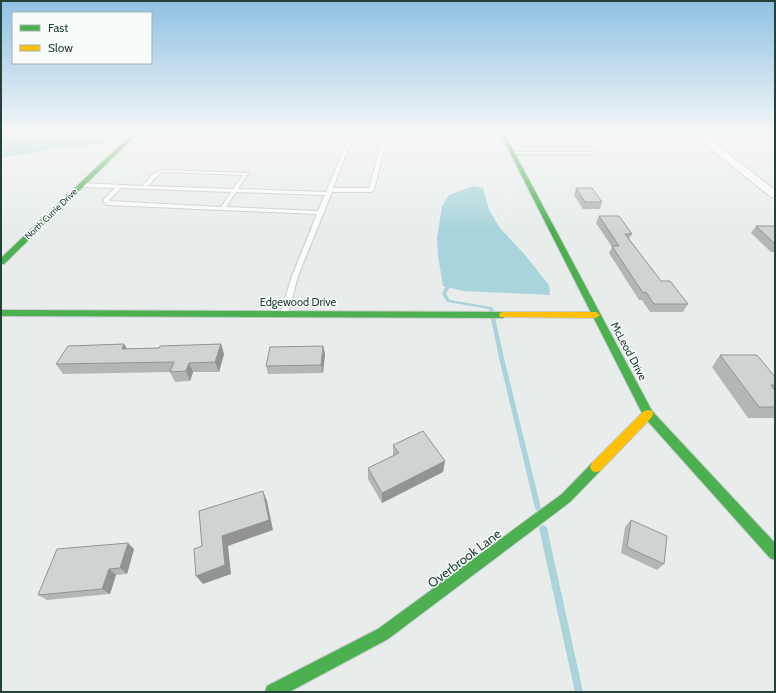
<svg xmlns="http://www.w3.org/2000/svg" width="776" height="693" viewBox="0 0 776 693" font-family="Cabin,sans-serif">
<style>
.water{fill:#a9d4db}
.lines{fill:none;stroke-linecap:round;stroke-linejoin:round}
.stream{fill:#a9d4db;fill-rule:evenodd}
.lane-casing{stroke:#c5cac8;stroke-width:2}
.street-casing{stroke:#c5cac8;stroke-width:2}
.fast-casing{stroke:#c3cbc8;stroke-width:2}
.slow-casing{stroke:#c3cbc8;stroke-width:2}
.lane{fill:#fcfcfc;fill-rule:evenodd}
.street{fill:#fcfcfc;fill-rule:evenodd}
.fast{fill:#4caf50;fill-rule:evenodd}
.slow{fill:#ffc107;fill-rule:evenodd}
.wall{fill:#b2b6b5}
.shaded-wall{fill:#919493}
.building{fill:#cfd4d2;stroke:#919493}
.labels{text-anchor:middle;stroke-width:3;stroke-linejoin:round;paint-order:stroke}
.far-street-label{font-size:9px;fill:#24423a;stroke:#f7fbf9}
.street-label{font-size:11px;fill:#24423a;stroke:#f7fbf9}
.near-street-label{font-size:13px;fill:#24423a;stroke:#f7fbf9}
</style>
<rect width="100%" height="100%" fill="#e8edeb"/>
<g class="water">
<polygon points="1,133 120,133 117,138 103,144 56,148 1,158"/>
<polygon points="474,186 483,188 489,210 500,228 525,255 549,285 550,295 463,291 443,286 438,256 437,238 442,206 449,195"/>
</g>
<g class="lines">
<g class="stream">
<polygon points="446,286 450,286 450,287 446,294 450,300 491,307 493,308 504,358 541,508 540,510 538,511 536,510 535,508 499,358 489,309 447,302 442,294"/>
<polygon points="543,525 545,526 547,528 583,692 575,692 539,528 541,526"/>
</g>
<defs>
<g id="lane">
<path d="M351,133L354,134L333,188H369L384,133H388L374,190L371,192H332L298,276L288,314L284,316L280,314L292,276L317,214L107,205L105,204L103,200L115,188L82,187L79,185L82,183L142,186L153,174L161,170L248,173V174L238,189L326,192ZM162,172L243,175L233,189L148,186L157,176ZM121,188L231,192L221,207L109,201V200ZM236,192L325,195L318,211L226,207Z"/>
<polygon points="510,152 595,152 597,153 595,154 510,154"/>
</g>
<polygon id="street" points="691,133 701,133 775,190 775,198 771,197"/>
<g id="fast">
<polygon points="133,133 138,133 4,264 1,264 1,258"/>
<polygon points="500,133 504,133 652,411 775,543 775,560 770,558 644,417"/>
<polygon points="1,310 503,312 507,315 503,318 1,316"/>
<polygon points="596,462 600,463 602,467 600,471 570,502 388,639 289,692 265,692 267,686 378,629 562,494 592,463"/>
</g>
<g id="slow">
<polygon points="503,312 596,312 600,315 596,318 500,317 499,315 500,313"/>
<polygon points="648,410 652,411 653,414 652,417 600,471 596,472 592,471 590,467 592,463 644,411"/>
</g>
</defs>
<use href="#lane" class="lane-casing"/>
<use href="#street" class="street-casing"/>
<use href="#fast" class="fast-casing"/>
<use href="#slow" class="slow-casing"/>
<use href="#lane" class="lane"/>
<use href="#street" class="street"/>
<use href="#fast" class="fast"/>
<use href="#slow" class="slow"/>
</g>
<g class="wall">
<polygon points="576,188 602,202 600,209 583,209 574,195"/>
<polygon points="599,216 632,234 629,239 661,281 688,304 683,312 650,312 642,300 639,300 609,253 612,247 596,223"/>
<polygon points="756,226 775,226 775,252 771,252 751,233"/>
<polygon points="124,344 127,349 159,348 221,344 224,354 219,372 193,372 190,381 175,382 170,372 63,374 56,364"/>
<polygon points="323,346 325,354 323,373 268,374 266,366"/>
<polygon points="720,355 775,377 775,418 748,418 712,367"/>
<polygon points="393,445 445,461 443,472 382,503 368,479 368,468 393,456"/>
<polygon points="631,520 664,564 657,570 621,553 625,527"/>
<polygon points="134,549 127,574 116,575 110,594 47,600 38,595"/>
</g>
<g class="shaded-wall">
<polygon points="124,344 130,354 122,349"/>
<polygon points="221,344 224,354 219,372 215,362"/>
<polygon points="323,346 325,354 323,373 321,365"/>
<polygon points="189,363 193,372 190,381 186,371"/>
<polygon points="445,461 443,472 382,503 382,493"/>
<polygon points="263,491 267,501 273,530 228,546 231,574 203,584 196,576 222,536"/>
<polygon points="128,543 134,549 127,574 120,568"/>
<polygon points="109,569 116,575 110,594 102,589"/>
</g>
<g class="building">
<polygon points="576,188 592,188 602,202 585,202"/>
<polygon points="599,216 619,216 632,234 625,234 661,281 670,281 688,304 654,304 646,292 643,293 612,246 619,246"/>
<polygon points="756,226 775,226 775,244"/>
<polygon points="124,344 122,349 159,348 160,346 221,344 215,362 189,363 186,371 170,372 174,362 56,364 68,346"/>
<polygon points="323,346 321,365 266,366 270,347"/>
<polygon points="720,355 757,355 775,377 775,385 771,385 775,391 775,407 759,407"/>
<polygon points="423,431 445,461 382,493 368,468 399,453 393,445"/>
<polygon points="263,491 269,520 222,536 225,565 196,576 194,549 202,546 199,511"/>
<polygon points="631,520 667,536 664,564 627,547"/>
<polygon points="128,543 120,568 109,569 102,589 38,595 57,549"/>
</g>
<linearGradient id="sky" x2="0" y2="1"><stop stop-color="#8fc1e3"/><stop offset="0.58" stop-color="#f5f7f6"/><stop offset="1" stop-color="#f5f7f6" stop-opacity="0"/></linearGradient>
<rect width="776" height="230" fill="url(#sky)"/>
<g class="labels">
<g class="far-street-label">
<text transform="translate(51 214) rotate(-44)" y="3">North Currie Drive</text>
</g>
<g class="street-label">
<text x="298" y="306">Edgewood Drive</text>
<text transform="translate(629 351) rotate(62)" y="4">McLeod Drive</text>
</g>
<g class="near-street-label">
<text transform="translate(464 558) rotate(-37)" y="5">Overbrook Lane</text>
</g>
</g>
<rect width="776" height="693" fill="none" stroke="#24423a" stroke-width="4"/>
<rect x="12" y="12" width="140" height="52" fill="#f7fbf9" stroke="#a3b1ad"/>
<rect x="20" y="25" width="20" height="6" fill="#4caf50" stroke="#a3b1ad"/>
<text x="48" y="32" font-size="12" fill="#24423a">Fast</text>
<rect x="20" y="45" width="20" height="6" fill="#ffc107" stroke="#a3b1ad"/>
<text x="48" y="52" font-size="12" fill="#24423a">Slow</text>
</svg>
